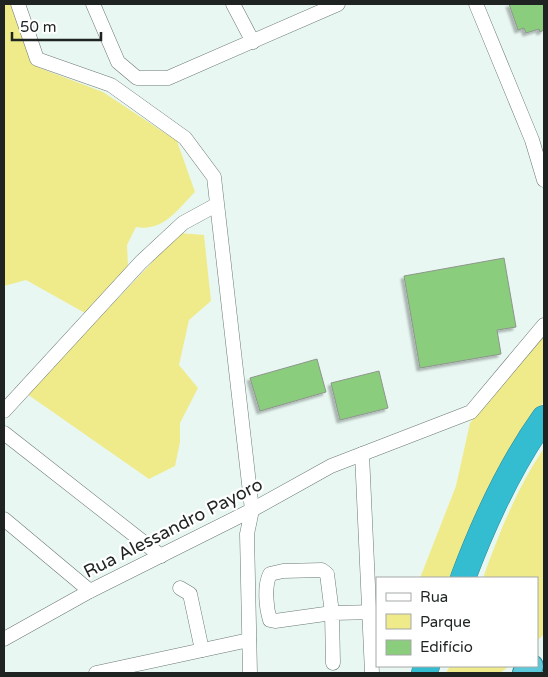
<svg xmlns="http://www.w3.org/2000/svg" width="548" height="677" viewBox="0 0 548 677" font-family="'Varela Round',sans-serif">
<style>
.green{fill:#f0eb8a}
.building{fill:#8acd7d;stroke:#8e958c;filter:url(#shadow)}
.lines{fill:none;stroke-linecap:round;stroke-linejoin:round}
.minor-casing{stroke:#6c7975;stroke-width:15}
.trunk-casing{stroke:#2d8794;stroke-width:24}
.motorway-casing{stroke:#2d8794;stroke-width:26}
.minor{stroke:#fff;stroke-width:14}
.trunk{stroke:#5ccada;stroke-width:22}
.motorway{stroke:#34bdd1;stroke-width:25}
.labels{text-anchor:middle;stroke-width:4.5;stroke-linejoin:round;paint-order:stroke}
.street-label{font-size:18px;fill:#1f2423;stroke:#fff}
</style>
<defs>
<filter id="shadow"><feDropShadow dx="-3" dy="3" stdDeviation="1" flood-color="#0004"/></filter>
</defs>
<rect width="100%" height="100%" fill="#e8f7f2"/>
<g class="green">
<path d="M4,4H14L37,67L103,92L177,141L195,192C177,210 163,232 136,227L127,245L128,266L85,313L26,280L4,286Z"/>
<polygon points="180,233 204,235 211,301 189,320 179,365 198,388 180,423 180,442 175,466 149,479 27,394"/>
<polygon points="544,329 544,401 502,469 456,578 420,578 456,486 470,423"/>
<path d="M544,448V634L537,641V578H483C499,533 517,488 544,448Z"/>
<polygon points="450,666 509,666 500,673 446,673"/>
</g>
<g class="building">
<polygon points="509,4 544,4 544,30 540,32 539,29 526,33 524,28 518,30"/>
<polygon points="504,258 516,327 497,330 501,354 420,368 404,276"/>
<polygon points="317,359 326,392 260,411 250,378"/>
<polygon points="379,371 388,408 340,420 331,383"/>
</g>
<g class="lines">
<defs>
<g id="minor">
<polyline points="18,4 37,59 111,85 185,138 214,177 252,510 247,534 250,673"/>
<polyline points="93,4 118,62 137,78 168,78 338,4"/>
<polyline points="233,4 253,42"/>
<polyline points="476,4 532,140 544,180"/>
<polyline points="4,411 141,262 183,223 216,205"/>
<polyline points="4,433 161,556"/>
<polyline points="362,454 372,673"/>
<polyline points="4,519 90,591"/>
<path d="M322,570L327,574L332,613L275,621L270,620C266,607 264,586 270,574L283,571Z"/>
<polyline points="180,588 190,594 202,650"/>
<polyline points="4,639 90,591 252,510 331,466 471,412 544,325"/>
<polyline points="333,663 332,613 377,612"/>
<polyline points="96,673 249,640"/>
</g>
<polyline id="trunk" points="524,673 532,666"/>
<g id="motorway">
<path d="M463,578C484,522 509,467 544,418"/>
<polyline points="424,673 427,666"/>
</g>
</defs>
<use href="#minor" class="minor-casing"/>
<use href="#trunk" class="trunk-casing"/>
<use href="#motorway" class="motorway-casing"/>
<use href="#minor" class="minor"/>
<use href="#trunk" class="trunk"/>
<use href="#motorway" class="motorway"/>
</g>
<g class="labels">
<g class="street-label">
<text transform="translate(173 528) rotate(-27)" y="6">Rua Alessandro Payoro</text>
</g>
</g>
<rect width="548" height="677" fill="none" stroke="#1f2423" stroke-width="10"/>
<rect x="376" y="577" width="162" height="90" fill="#ffffff" stroke="#a5a7a7"/>
<rect x="386" y="593" width="25" height="8" fill="#ffffff" stroke="#a5a7a7"/>
<text x="420" y="602" font-size="15" fill="#1f2423">Rua</text>
<rect x="386" y="614" width="25" height="15" fill="#f0eb8a" stroke="#a5a7a7"/>
<text x="420" y="627" font-size="15" fill="#1f2423">Parque</text>
<rect x="386" y="640" width="25" height="15" fill="#8acd7d" stroke="#a5a7a7"/>
<text x="420" y="652" font-size="15" fill="#1f2423">Edifício</text>
<path d="M12 32v8h89v-8" fill="none" stroke="#1f2423" stroke-width="2.5"/>
<text x="20" y="32" font-size="15" fill="#1f2423" stroke="#ffffff" stroke-width="4" paint-order="stroke">50 m</text>
</svg>
